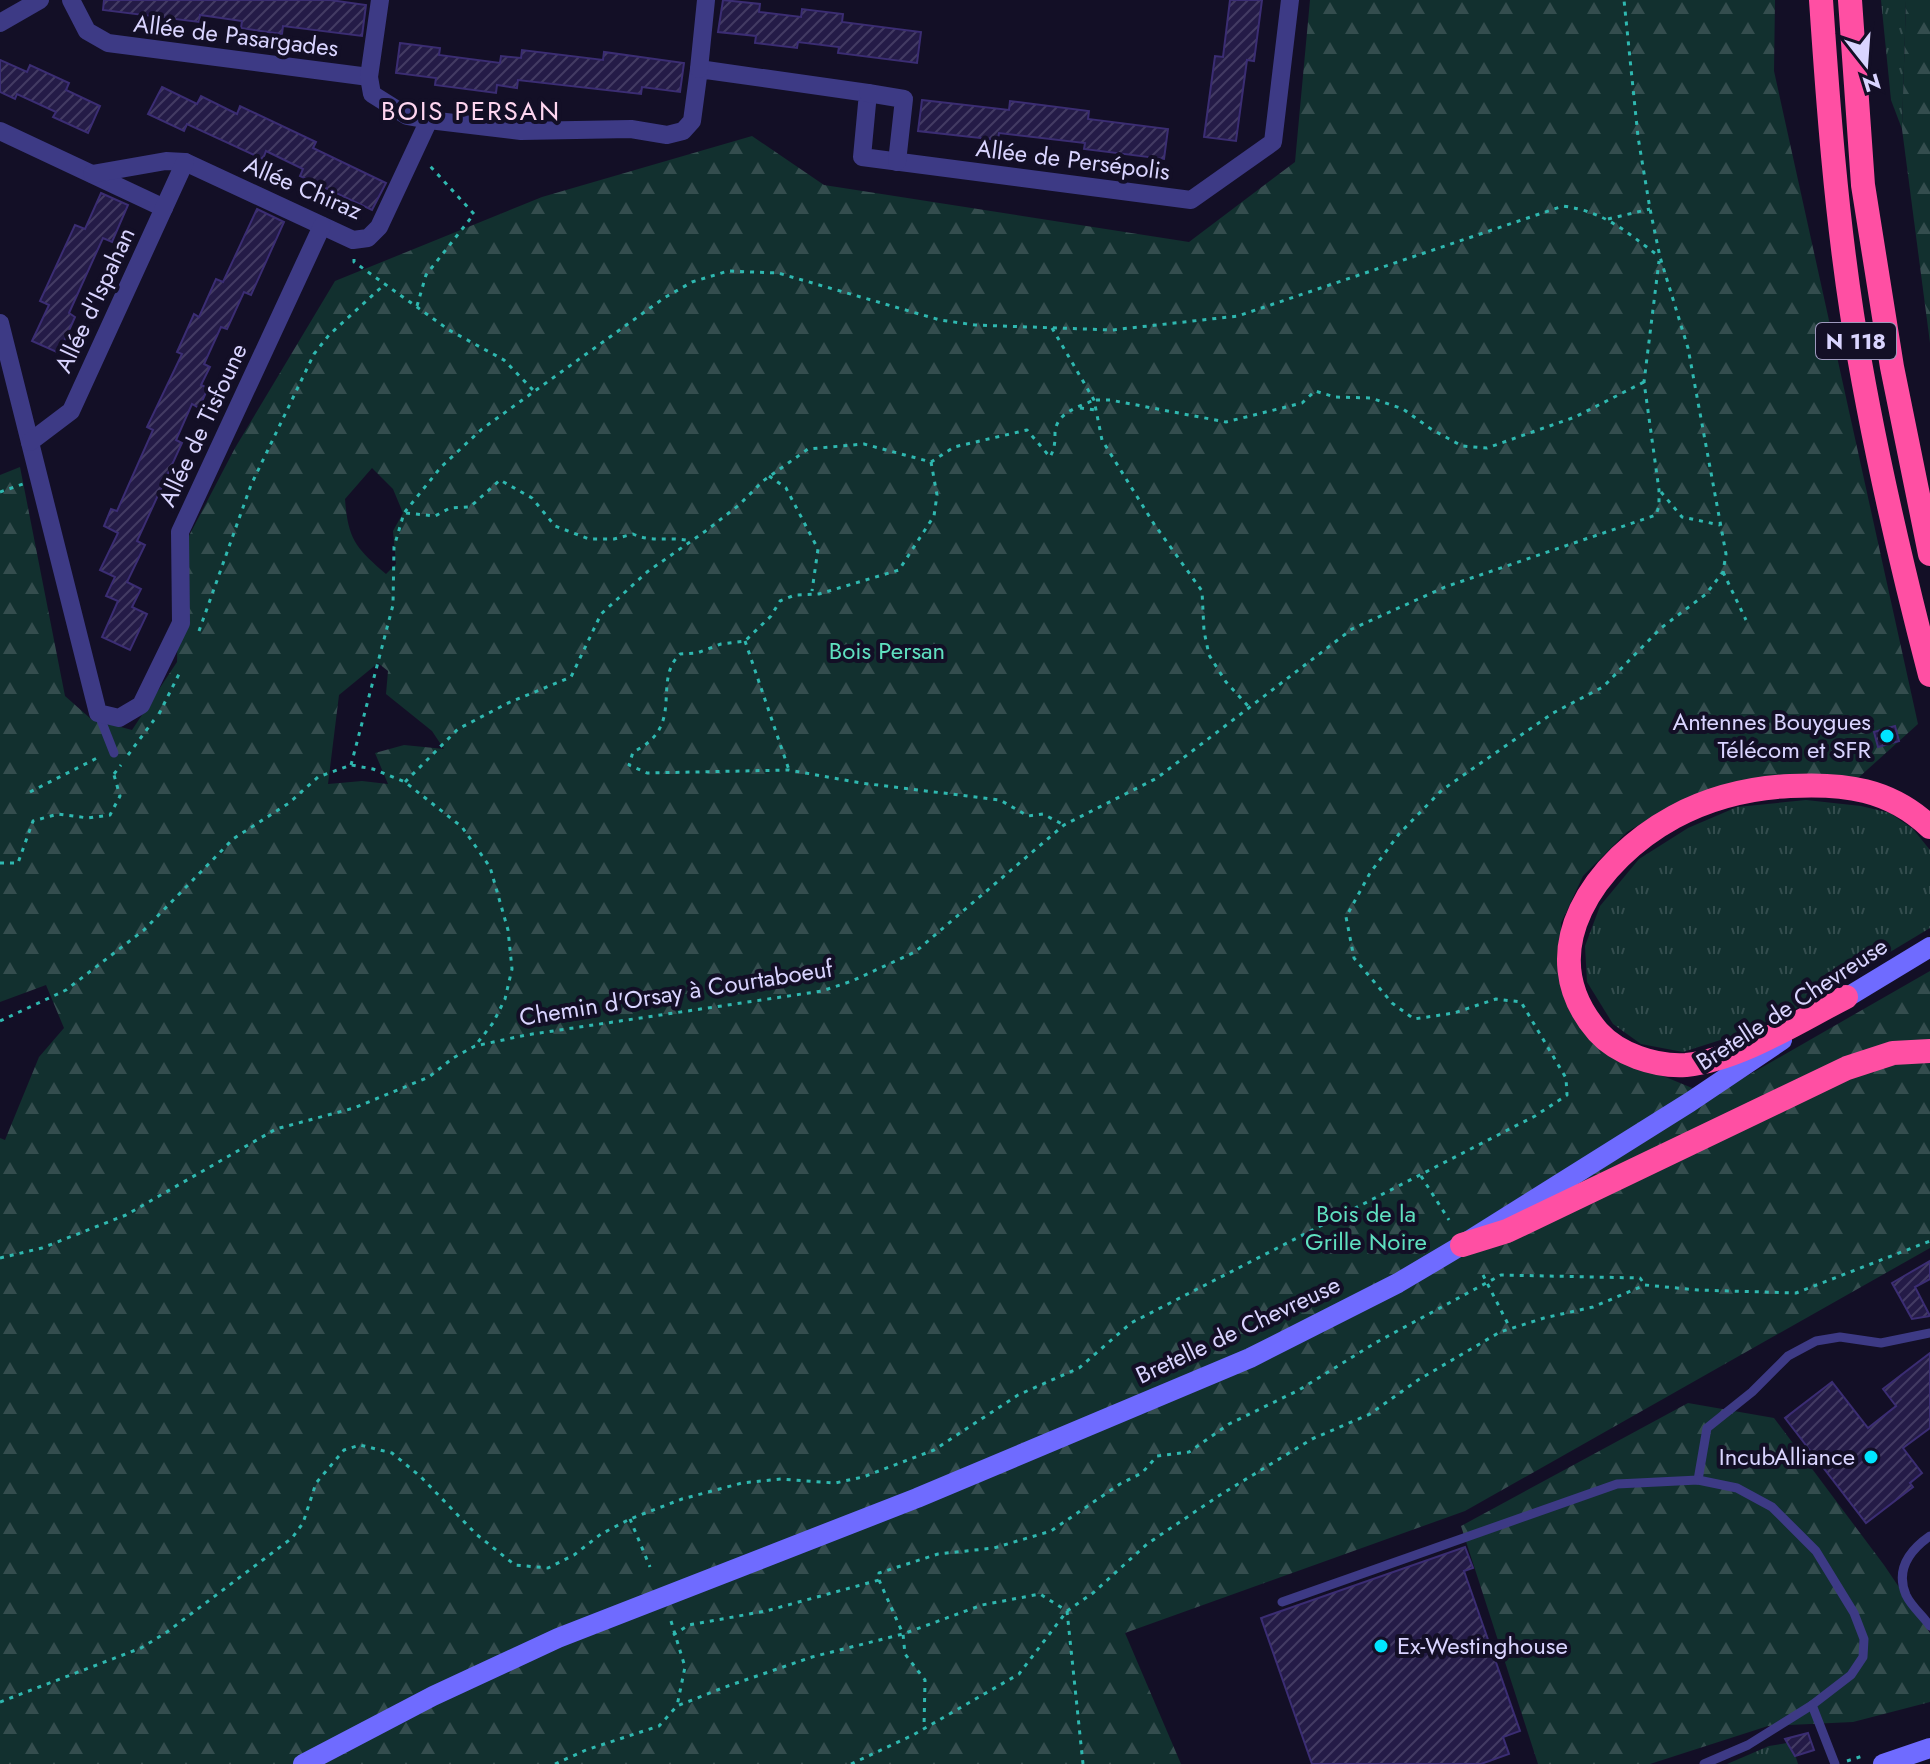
<svg xmlns="http://www.w3.org/2000/svg" width="1930" height="1764" viewBox="0 0 1930 1764" font-family="Jost,sans-serif">
<style>
.grass{fill:url(#grass-tufts)}
.forest{fill:url(#forest-firs);fill-rule:evenodd}
.building{fill:url(#building-hatch);stroke:#3b2d73;stroke-width:2}
.lines{fill:none;stroke-linecap:round;stroke-linejoin:round}
.path{stroke:#2fb8b0;stroke-width:3;stroke-dasharray:4 6;stroke-linecap:butt}
.lane{stroke:#3d3a85;stroke-width:9}
.street{stroke:#3d3a85;stroke-width:18}
.secondary{stroke:#6f6bff;stroke-width:20}
.highway{stroke:#ff4fa3;stroke-width:24}
.poi-dot{fill:#00e5ff;stroke:#130f26;stroke-width:3}
.labels{text-anchor:middle;stroke-width:8;stroke-linejoin:round;paint-order:stroke}
.shield{fill:#130f26;stroke:#9e99be;stroke-width:2}
.shield-label{font-size:22px;font-weight:bold;fill:#d9d4ff}
.street-label{font-size:24px;fill:#d9d4ff;stroke:#130f26}
.park-label{font-size:24px;fill:#5fe0c0;stroke:#130f26}
.poi-label{font-size:24px;fill:#d9d4ff;stroke:#130f26;text-anchor:end}
.neighbourhood-label{font-size:26px;letter-spacing:2px;fill:#ffd6f0;stroke:#130f26}
</style>
<defs>
<pattern id="grass-tufts" width="24" height="20" patternUnits="userSpaceOnUse" patternTransform="scale(2)"><rect width="24" height="20" fill="#12302f"/><path d="M3 7l-1-3M5 7V3M7 7l1-3M15 17l-1-3M17 17v-4M19 17l1-3" fill="none" stroke="#344d4e"/></pattern>
<pattern id="forest-firs" width="22" height="20" patternUnits="userSpaceOnUse" patternTransform="scale(2)"><rect width="22" height="20" fill="#12302f"/><path d="M5 1l3.5 6h-7zM16 11l3.5 6h-7z" fill="#344d4e"/></pattern>
<pattern id="building-hatch" width="6" height="6" patternUnits="userSpaceOnUse" patternTransform="scale(2)"><rect width="6" height="6" fill="#241b47"/><path d="M-1 1l2-2M0 6l6-6M5 7l2-2" fill="none" stroke="#433b63"/></pattern>
</defs>
<rect width="100%" height="100%" fill="#130f26"/>
<g class="grass">
<polygon points="1881,0 1906,0 1902,129 1891,100"/>
<polygon points="1806,800 1861,806 1890,813 1913,829 1930,850 1930,928 1792,1011 1733,1036 1683,1052 1641,1044 1613,1024 1587,982 1585,946 1600,906 1639,859 1688,828 1737,807"/>
<polygon points="1787,1743 1791,1748 1793,1748 1798,1764 1727,1764 1769,1746"/>
</g>
<g class="forest">
<path d="M1310,0H1775L1774,71L1918,724L1857,779L1676,803L1627,832L1583,876L1561,923L1566,988L1604,1052L1712,1096L1930,971V1248L1465,1511L1125,1633L1181,1764H0V1138L5,1140L39,1057L64,1028L46,985L0,1002V475L20,467L65,696L91,719L132,730L177,662L180,553L235,448L335,281L542,197L752,136L824,185L1189,242L1295,162ZM372,468L393,489L403,513L393,531L396,564L386,574C356,548 348,540 345,499ZM378,663L388,671L386,694L432,731L444,749L404,745L375,753L388,784L362,781L328,784L339,695Z"/>
<polygon points="1906,0 1930,0 1930,343 1902,129"/>
<polygon points="1688,1403 1774,1418 1884,1565 1930,1633 1930,1702 1853,1722 1768,1726 1650,1764 1538,1764 1461,1526"/>
</g>
<g class="building">
<polygon points="104,0 330,0 366,5 362,36 283,26 282,34 241,28 242,21 200,15 199,22 103,10"/>
<polygon points="723,0 760,4 759,12 801,17 802,9 843,14 842,22 921,32 917,63 838,53 839,47 798,42 797,48 755,43 756,36 718,32"/>
<polygon points="1230,0 1262,0 1254,61 1247,60 1236,141 1204,137 1215,56 1223,57"/>
<polygon points="400,43 440,48 439,55 500,63 501,56 521,58 522,50 603,60 604,52 684,63 680,92 642,87 641,94 518,80 517,88 497,85 496,93 435,85 436,78 396,73"/>
<polygon points="0,60 27,72 30,65 69,83 66,90 100,106 88,133 53,117 56,112 17,94 15,99 0,92"/>
<polygon points="162,87 197,104 201,96 237,114 240,106 316,142 313,148 386,183 372,210 300,176 303,169 266,151 263,159 187,124 184,131 148,114"/>
<polygon points="922,100 1009,110 1010,101 1089,111 1088,119 1168,129 1164,159 1084,149 1085,143 999,133 998,140 918,131"/>
<polygon points="101,193 128,205 112,242 103,238 69,313 75,317 59,353 32,341 49,305 40,301 75,225 85,229"/>
<polygon points="257,209 284,222 251,295 244,292 227,329 221,327 204,364 210,367 201,385 208,388 199,408 192,404 176,440 182,443 137,541 145,545 127,582 141,589 132,607 147,614 130,650 102,637 118,601 106,596 115,577 100,570 118,533 104,526 111,509 117,511 153,430 147,427 182,354 177,352 194,314 199,317 216,279 223,282"/>
<polygon points="1895,726 1899,741 1878,747 1874,732"/>
<polygon points="1930,1261 1930,1279 1915,1287 1930,1316 1912,1319 1892,1283"/>
<polygon points="1930,1353 1930,1428 1903,1448 1922,1473 1910,1483 1913,1487 1866,1523 1785,1418 1832,1382 1868,1428 1896,1406 1883,1389"/>
<polygon points="1465,1547 1473,1568 1464,1571 1520,1731 1503,1737 1509,1754 1481,1764 1312,1764 1261,1618"/>
<polygon points="1808,1733 1814,1750 1795,1756 1785,1739"/>
</g>
<g class="lines">
<g class="path">
<polyline points="1608,219 1650,209"/>
<polyline points="354,259 354,262 449,330 504,360 533,390"/>
<polyline points="417,306 426,275 474,214 430,166"/>
<polyline points="1052,328 1094,400 1102,440 1154,524 1202,591 1204,631 1209,655 1226,682 1249,707"/>
<polyline points="1096,400 1110,400 1226,422 1302,403 1315,391 1335,397 1371,398 1403,409 1431,429 1462,446 1487,448 1575,417 1644,382"/>
<polyline points="1080,408 1096,410"/>
<path d="M931,462L937,495L934,516L899,570L819,594L795,595L780,601L771,616L745,641L721,644L697,653L680,654C651,682 687,726 633,752L629,765L647,773L789,770L861,783L1000,800L1028,816L1043,814L1064,825"/>
<polyline points="769,476 786,488 818,549 812,591"/>
<polyline points="0,492 23,484"/>
<polyline points="1661,492 1682,517 1720,525"/>
<path d="M406,513L435,516L450,508L470,507L500,480L532,498L555,526L589,539H614L633,534C652,543 670,536 691,541"/>
<polyline points="1723,572 1746,620"/>
<polyline points="199,631 251,485 314,354 329,335 385,284"/>
<polyline points="745,641 789,770"/>
<polyline points="159,714 181,670"/>
<polyline points="128,755 154,720"/>
<path d="M351,765L393,605L394,547L404,513L441,467L482,429L664,298L692,282L728,271L778,273L940,320L975,325L1112,330L1238,316L1563,206C1606,212 1626,232 1660,257"/>
<polyline points="114,774 121,765"/>
<path d="M405,782L458,729L508,703L571,677L601,614L647,572L707,530L739,505L763,481L808,449L864,444L931,462L954,447L1027,430L1050,457C1055,448 1055,442 1055,432C1057,412 1079,407 1094,400"/>
<polyline points="30,792 99,757"/>
<polyline points="0,863 18,863 33,821 58,814 88,818 110,815 120,796 114,775"/>
<polyline points="0,1021 66,990 144,930 233,839 289,803 318,777 351,765 373,769 405,782 462,827 490,867 508,930 512,969 505,999 493,1023 475,1046"/>
<polyline points="1421,1176 1449,1220"/>
<polyline points="0,1258 42,1248 126,1215 276,1129 354,1108 429,1077 453,1058 475,1046 526,1035 822,991 852,981 915,952 1064,825 1157,778 1352,629 1445,587 1656,515 1659,506 1659,490 1644,382 1659,261"/>
<polyline points="1483,1275 1510,1328"/>
<polyline points="630,1519 650,1567"/>
<polyline points="879,1580 903,1634 905,1654 925,1680 924,1728"/>
<polyline points="1067,1611 1083,1764"/>
<polyline points="671,1621 685,1667 677,1706"/>
<polyline points="673,1635 689,1625 766,1611 879,1580 879,1573 938,1554 994,1548 1051,1531 1120,1484 1142,1473 1157,1456 1189,1452 1229,1424 1299,1390 1375,1343 1501,1275 1640,1278 1645,1285"/>
<polyline points="0,1702 141,1648 167,1632 292,1538 303,1523 316,1483 344,1450 360,1445 392,1453 421,1477 476,1534 515,1565 548,1568 574,1555 601,1534 630,1519 682,1499 742,1483 781,1479 835,1483 863,1477 934,1450 1018,1395 1079,1368 1131,1323 1535,1116 1567,1095 1566,1078 1521,1002 1496,999 1454,1013 1414,1019 1392,1003 1354,958 1346,917 1370,873 1399,834 1442,790 1553,713 1603,687 1661,628 1706,594 1723,572 1726,554 1688,348 1660,257 1650,209 1638,137 1624,0"/>
<polyline points="1847,1761 1866,1755"/>
<polyline points="555,1764 586,1750 659,1726 677,1706 725,1687 812,1657 903,1634 982,1605 1040,1594 1067,1611"/>
<polyline points="851,1764 913,1735 1019,1674 1067,1611 1093,1593 1147,1544 1220,1495 1312,1439 1370,1414 1418,1380 1500,1332 1544,1318 1593,1307 1645,1285 1698,1290 1796,1293 1930,1241"/>
</g>
<g class="lane">
<polyline points="99,715 114,753"/>
<polyline points="1698,1480 1707,1428 1752,1392 1788,1356 1816,1341 1840,1337 1881,1343 1930,1333"/>
<path d="M1930,1536C1910,1550 1895,1569 1906,1595C1911,1606 1923,1616 1930,1626"/>
<polyline points="1282,1602 1617,1484 1698,1480 1737,1488 1772,1507 1816,1551 1854,1613 1864,1639 1863,1657 1851,1675 1812,1705 1748,1745 1704,1764"/>
<polyline points="1812,1705 1835,1764"/>
</g>
<g class="street">
<polyline points="71,0 87,31 108,43 369,77"/>
<polyline points="380,0 369,77 372,94 407,116 429,120 521,131 631,129 667,135 683,131 692,121 699,69 868,93 862,157 1191,200 1273,142 1290,0"/>
<polyline points="0,23 40,0"/>
<polyline points="699,69 706,0"/>
<polyline points="868,93 904,99 897,162"/>
<polyline points="0,131 164,208"/>
<polyline points="92,174 166,161 185,162 353,240 368,238 379,227 429,120"/>
<polyline points="0,323 98,713 119,718 141,705 181,623 180,532 322,226"/>
<polyline points="30,442 71,411 185,162"/>
</g>
<g class="secondary">
<polyline points="1836,1004 1930,947"/>
<polyline points="303,1764 433,1696 558,1638 917,1498 1250,1358 1398,1283 1462,1245 1690,1102 1782,1040"/>
<polyline points="1883,1764 1930,1748"/>
</g>
<g class="highway">
<path d="M1821,0C1828,104 1836,210 1852,314C1871,436 1899,556 1930,675"/>
<polyline points="1850,0 1863,185 1892,367 1930,554"/>
<path d="M1846,997C1799,1021 1739,1060 1686,1065C1655,1067 1618,1054 1598,1032C1528,951 1597,859 1674,817C1711,797 1750,788 1790,786C1844,783 1890,789 1930,827"/>
<polyline points="1462,1245 1507,1231 1847,1068 1893,1053 1930,1051"/>
</g>
</g>
<g class="poi-dot">
<circle cx="1887" cy="736" r="8"/>
<circle cx="1871" cy="1457" r="8"/>
<circle cx="1381" cy="1646" r="8"/>
</g>
<g class="labels">
<rect class="shield" x="1816" y="323" width="80" height="36" rx="6"/>
<g class="shield-label">
<text x="1856" y="349">N 118</text>
</g>
<g class="street-label">
<text transform="translate(236 36) rotate(7)" y="8">Allée de Pasargades</text>
<text transform="translate(1073 160) rotate(7)" y="8">Allée de Persépolis</text>
<text transform="translate(303 188) rotate(23)" y="8">Allée Chiraz</text>
<text transform="translate(95 300) rotate(-65)" y="8">Allée d'Ispahan</text>
<text transform="translate(203 425) rotate(-65)" y="8">Allée de Tisfoune</text>
<text transform="translate(676 993) rotate(-9)" y="8">Chemin d'Orsay à Courtaboeuf</text>
<text transform="translate(1792 1004) rotate(-33)" y="8">Bretelle de Chevreuse</text>
<text transform="translate(1238 1330) rotate(-25)" y="8">Bretelle de Chevreuse</text>
</g>
<g class="park-label">
<text x="887" y="659">Bois Persan</text>
<text x="1366" y="1222">Bois de la<tspan x="1366" dy="28">Grille Noire</tspan></text>
</g>
<g class="poi-label">
<text x="1871" y="730">Antennes Bouygues<tspan x="1871" dy="28">Télécom et SFR</tspan></text>
<text x="1855" y="1465">IncubAlliance</text>
<text x="1397" y="1654" text-anchor="start">Ex-Westinghouse</text>
</g>
<g class="neighbourhood-label">
<text x="471" y="120">BOIS PERSAN</text>
</g>
</g>
<g transform="translate(1866 64) rotate(163)" stroke="#130f26" stroke-width="6" paint-order="stroke">
<path d="M0-6L14 30L0 20L-14 30Z" fill="#d9d4ff"/>
<text y="-12" font-size="22" font-weight="bold" text-anchor="middle" fill="#d9d4ff">N</text>
</g>
</svg>
